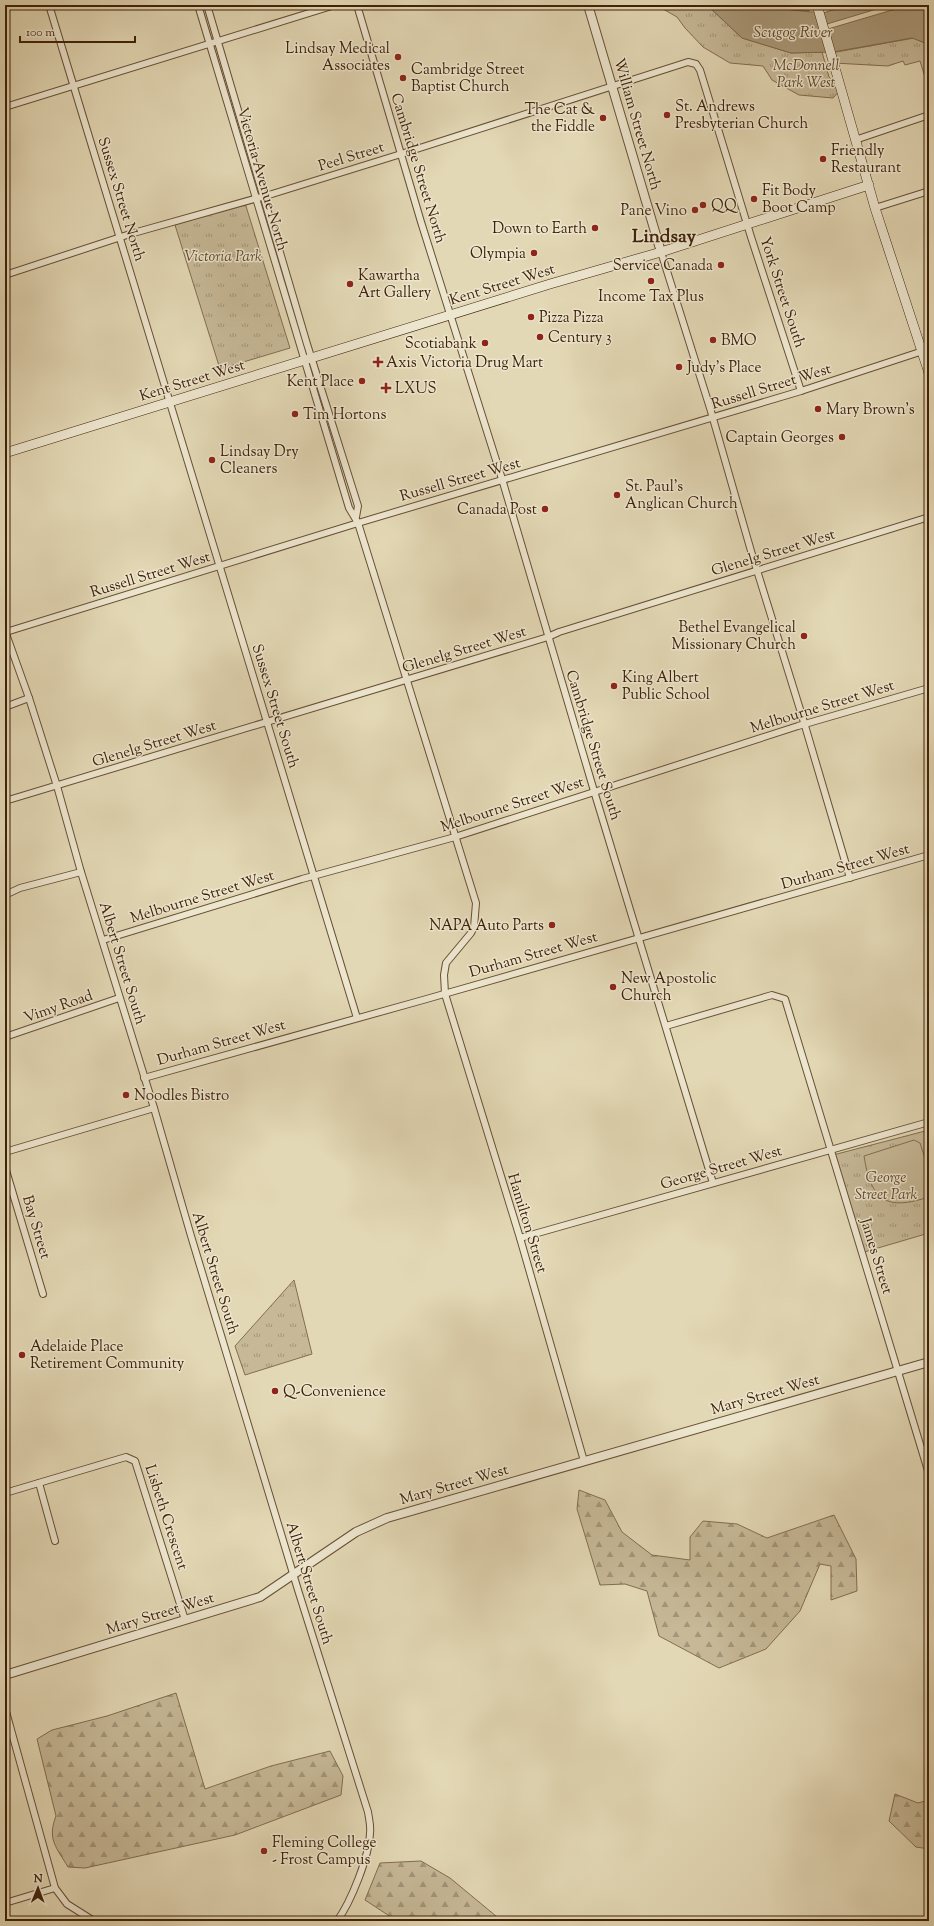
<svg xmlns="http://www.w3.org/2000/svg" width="934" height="1926" viewBox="0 0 934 1926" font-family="'Sorts Mill Goudy',serif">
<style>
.forest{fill:url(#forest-firs);stroke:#836d50}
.park{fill:url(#park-tufts);stroke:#836d50}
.pitch{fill:#c7b998;stroke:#836d50}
.water{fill:#ab9a7b;stroke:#806a4d}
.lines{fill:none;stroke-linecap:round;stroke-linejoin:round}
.minor-casing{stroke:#684f34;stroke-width:8}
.tertiary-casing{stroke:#684f34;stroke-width:10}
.secondary-casing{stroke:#3f2109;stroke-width:10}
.minor{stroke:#ede6cf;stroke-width:6}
.tertiary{stroke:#ede6cf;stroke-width:8}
.secondary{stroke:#ede6cf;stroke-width:9}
.poi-dot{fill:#8f2418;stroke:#ede6cf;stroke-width:1.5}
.labels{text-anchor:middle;stroke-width:3;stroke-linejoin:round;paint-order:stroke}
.poi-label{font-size:15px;fill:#3f2109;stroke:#ede6cf;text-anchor:start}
.park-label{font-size:15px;font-style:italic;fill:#61472d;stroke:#ede6cf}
.street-label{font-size:15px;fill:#3f2109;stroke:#ede6cf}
.water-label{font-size:16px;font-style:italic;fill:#5f452b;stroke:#ede6cf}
.district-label{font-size:19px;font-weight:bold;fill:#3f2109;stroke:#ede6cf}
</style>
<defs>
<pattern id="forest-firs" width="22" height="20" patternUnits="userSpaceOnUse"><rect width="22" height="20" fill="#c7b998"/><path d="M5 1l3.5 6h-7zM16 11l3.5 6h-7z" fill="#a3967a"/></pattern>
<pattern id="park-tufts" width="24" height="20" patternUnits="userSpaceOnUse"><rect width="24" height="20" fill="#c7b998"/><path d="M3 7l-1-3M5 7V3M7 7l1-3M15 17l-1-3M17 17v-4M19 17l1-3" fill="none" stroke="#a3967a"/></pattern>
</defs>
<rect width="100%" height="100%" fill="#e3d8b5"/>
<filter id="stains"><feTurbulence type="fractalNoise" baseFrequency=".005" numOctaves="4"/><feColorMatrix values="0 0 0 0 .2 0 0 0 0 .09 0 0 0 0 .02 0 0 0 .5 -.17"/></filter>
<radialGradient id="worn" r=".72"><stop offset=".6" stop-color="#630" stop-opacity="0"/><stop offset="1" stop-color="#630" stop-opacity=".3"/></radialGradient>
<g class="forest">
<polygon points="579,1490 605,1500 622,1532 652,1555 690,1560 690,1537 703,1521 737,1524 767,1538 834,1515 856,1559 857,1591 831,1600 831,1566 820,1564 800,1611 766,1649 719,1668 659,1636 647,1591 625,1584 600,1585 577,1509"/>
<path d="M176,1693L205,1789L271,1766L330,1751L343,1776L341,1795L235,1835L85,1868L68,1867C56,1847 47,1839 56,1816L37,1739L52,1730L107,1716Z"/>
<polygon points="895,1794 918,1803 929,1800 929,1849 916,1847 889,1821"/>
<polygon points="421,1861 450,1878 502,1921 397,1921 365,1900 380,1863"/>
</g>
<g class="park">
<polygon points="656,5 707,5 742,38 791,53 822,52 829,77 841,89 833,98 799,95 772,80 763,66 730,63 703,47 685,28 677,17"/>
<polygon points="773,5 807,5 809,11 791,10"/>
<polygon points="914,38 925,43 929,42 929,90 920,61 905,65 903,61 888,66 834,63 831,53"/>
<polygon points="245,203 290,348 220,369 175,225"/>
<polygon points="929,1130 929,1233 861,1253 833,1155"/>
<polygon points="294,1280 312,1354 245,1375 235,1346"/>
</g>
<path class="pitch" d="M914,1140L920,1143L929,1171V1197C886,1211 871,1201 864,1156Z"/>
<polygon class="water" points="707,5 773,5 791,10 823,13 849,5 890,5 827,24 828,29 899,8 899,6 901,5 929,5 929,42 925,43 912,38 833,52 791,53 742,38"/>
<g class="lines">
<defs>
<g id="minor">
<polyline points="49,5 357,1018"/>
<polyline points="198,5 349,508 358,523 476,903 474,927 471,933 446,963 444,975 445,994 520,1238 584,1461"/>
<polyline points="207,5 307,344 358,506 356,517"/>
<polyline points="357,5 421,222 502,479 594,791 713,1183"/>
<polyline points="5,107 335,5"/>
<polyline points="855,140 929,115"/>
<polyline points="875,208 929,191"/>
<polyline points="661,252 710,408 751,551 803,719 850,878"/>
<polyline points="5,275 130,234 272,194 401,154 688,62 696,64 700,70 751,237 801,391"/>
<path d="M5,631L29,698L57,786L81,872L154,1108L191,1236L298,1590L368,1812C369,1819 371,1826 370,1833C369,1857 351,1902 337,1921"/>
<polyline points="6,632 358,523 801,391 929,349"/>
<polyline points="5,707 29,698"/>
<polyline points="5,801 548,637 559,632 929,517"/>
<polyline points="5,895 20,888 81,872"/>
<polyline points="103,940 302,879 455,837 798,726 929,688"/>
<polyline points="666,1026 772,995 785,999 929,1474"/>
<polyline points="5,1037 119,998"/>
<polyline points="144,1078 423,1000 929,855"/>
<polyline points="5,1152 154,1108"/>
<polyline points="5,1167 43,1294"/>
<polyline points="520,1238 929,1122"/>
<polyline points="39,1483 55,1541"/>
<polyline points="5,1493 126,1457 135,1461 185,1620"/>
<polyline points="5,1708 55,1888 67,1904 94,1921"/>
<polyline points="5,1903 55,1888"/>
</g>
<g id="tertiary">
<polyline points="588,5 661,252"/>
<polyline points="5,1675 260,1597 356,1532 387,1518 929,1362"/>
</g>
<g id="secondary">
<polyline points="817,5 875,208 929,373"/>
<polyline points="5,453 550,284 661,252 869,185"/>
</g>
</defs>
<use href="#minor" class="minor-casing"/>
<use href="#tertiary" class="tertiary-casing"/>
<use href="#secondary" class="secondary-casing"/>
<use href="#minor" class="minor"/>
<use href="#tertiary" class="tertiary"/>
<use href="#secondary" class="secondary"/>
</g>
<g class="poi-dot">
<circle cx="398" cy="57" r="4"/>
<circle cx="403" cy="78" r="4"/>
<circle cx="667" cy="115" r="4"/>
<circle cx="603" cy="118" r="4"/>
<circle cx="823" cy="159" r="4"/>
<circle cx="754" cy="199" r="4"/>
<circle cx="703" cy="205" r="4"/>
<circle cx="695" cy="210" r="4"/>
<circle cx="595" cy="228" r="4"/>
<circle cx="534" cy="253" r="4"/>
<circle cx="721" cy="265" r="4"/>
<circle cx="651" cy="281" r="4"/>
<circle cx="350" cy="284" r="4"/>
<circle cx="531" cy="317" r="4"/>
<circle cx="540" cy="337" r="4"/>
<circle cx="713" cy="340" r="4"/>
<circle cx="485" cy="343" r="4"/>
<path d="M376 356h4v4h4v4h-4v4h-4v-4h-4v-4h4z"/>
<circle cx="679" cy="367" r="4"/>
<circle cx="362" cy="381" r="4"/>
<path d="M384 382h4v4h4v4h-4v4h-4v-4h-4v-4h4z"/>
<circle cx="818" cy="409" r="4"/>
<circle cx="295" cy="414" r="4"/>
<circle cx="842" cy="437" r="4"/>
<circle cx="212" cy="460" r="4"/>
<circle cx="617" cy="495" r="4"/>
<circle cx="545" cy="509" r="4"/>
<circle cx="804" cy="636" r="4"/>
<circle cx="614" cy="686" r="4"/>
<circle cx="552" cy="925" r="4"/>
<circle cx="613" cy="987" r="4"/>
<circle cx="126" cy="1095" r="4"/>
<circle cx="22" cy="1355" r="4"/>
<circle cx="275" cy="1391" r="4"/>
<circle cx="264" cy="1851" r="4"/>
</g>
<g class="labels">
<g class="poi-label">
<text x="390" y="53" text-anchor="end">Lindsay Medical<tspan x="390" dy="17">Associates</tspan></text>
<text x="411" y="74">Cambridge Street<tspan x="411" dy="17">Baptist Church</tspan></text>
<text x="675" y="111">St. Andrews<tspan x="675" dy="17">Presbyterian Church</tspan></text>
<text x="595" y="114" text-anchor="end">The Cat &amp;<tspan x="595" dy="17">the Fiddle</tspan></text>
<text x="831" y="155">Friendly<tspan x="831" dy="17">Restaurant</tspan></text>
<text x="762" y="195">Fit Body<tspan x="762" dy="17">Boot Camp</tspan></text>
<text x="711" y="210">QQ</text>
<text x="687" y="215" text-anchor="end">Pane Vino</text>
<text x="587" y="233" text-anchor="end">Down to Earth</text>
<text x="526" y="258" text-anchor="end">Olympia</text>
<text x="713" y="270" text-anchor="end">Service Canada</text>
<text x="358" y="280">Kawartha<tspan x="358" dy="17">Art Gallery</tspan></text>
<text x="651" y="301" text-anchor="middle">Income Tax Plus</text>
<text x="539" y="322">Pizza Pizza</text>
<text x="548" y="342">Century 3</text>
<text x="721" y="345">BMO</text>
<text x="477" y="348" text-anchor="end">Scotiabank</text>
<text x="386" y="367">Axis Victoria Drug Mart</text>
<text x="687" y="372">Judy’s Place</text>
<text x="354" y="386" text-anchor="end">Kent Place</text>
<text x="395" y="393">LXUS</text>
<text x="826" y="414">Mary Brown's</text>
<text x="303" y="419">Tim Hortons</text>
<text x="834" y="442" text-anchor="end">Captain Georges</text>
<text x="220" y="456">Lindsay Dry<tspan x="220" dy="17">Cleaners</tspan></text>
<text x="625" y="491">St. Paul’s<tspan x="625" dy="17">Anglican Church</tspan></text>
<text x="537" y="514" text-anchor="end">Canada Post</text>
<text x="796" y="632" text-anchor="end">Bethel Evangelical<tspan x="796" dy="17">Missionary Church</tspan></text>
<text x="622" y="682">King Albert<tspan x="622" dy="17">Public School</tspan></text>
<text x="544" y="930" text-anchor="end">NAPA Auto Parts</text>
<text x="621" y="983">New Apostolic<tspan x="621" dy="17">Church</tspan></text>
<text x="134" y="1100">Noodles Bistro</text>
<text x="30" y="1351">Adelaide Place<tspan x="30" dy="17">Retirement Community</tspan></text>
<text x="283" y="1396">Q-Convenience</text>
<text x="272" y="1847">Fleming College<tspan x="272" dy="17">- Frost Campus</tspan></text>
</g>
<g class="park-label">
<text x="806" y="70">McDonnell<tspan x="806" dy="17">Park West</tspan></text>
<text x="223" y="261">Victoria Park</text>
<text x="886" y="1182">George<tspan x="886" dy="17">Street Park</tspan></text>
</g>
<g class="street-label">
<text transform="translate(638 124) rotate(74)" y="5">William Street North</text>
<text transform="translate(351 156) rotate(-17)" y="5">Peel Street</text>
<text transform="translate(419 168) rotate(73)" y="5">Cambridge Street North</text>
<text transform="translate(263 179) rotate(74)" y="5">Victoria Avenue North</text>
<text transform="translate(122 199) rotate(73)" y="5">Sussex Street North</text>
<text transform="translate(502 284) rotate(-17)" y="5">Kent Street West</text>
<text transform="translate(783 292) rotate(72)" y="5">York Street South</text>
<text transform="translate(192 380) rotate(-17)" y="5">Kent Street West</text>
<text transform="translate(771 386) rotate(-17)" y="5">Russell Street West</text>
<text transform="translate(460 479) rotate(-16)" y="5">Russell Street West</text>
<text transform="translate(773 552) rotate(-17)" y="5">Glenelg Street West</text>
<text transform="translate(150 574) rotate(-17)" y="5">Russell Street West</text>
<text transform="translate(464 649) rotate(-17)" y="5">Glenelg Street West</text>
<text transform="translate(276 706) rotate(73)" y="5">Sussex Street South</text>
<text transform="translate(822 706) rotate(-17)" y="5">Melbourne Street West</text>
<text transform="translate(154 743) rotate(-17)" y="5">Glenelg Street West</text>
<text transform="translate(594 745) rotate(73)" y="5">Cambridge Street South</text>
<text transform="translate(512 804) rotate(-18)" y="5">Melbourne Street West</text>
<text transform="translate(845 866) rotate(-16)" y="5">Durham Street West</text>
<text transform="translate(202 896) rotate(-17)" y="5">Melbourne Street West</text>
<text transform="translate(533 954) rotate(-16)" y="5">Durham Street West</text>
<text transform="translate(123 963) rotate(73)" y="5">Albert Street South</text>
<text transform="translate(58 1006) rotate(-19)" y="5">Vimy Road</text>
<text transform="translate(221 1042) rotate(-16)" y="5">Durham Street West</text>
<text transform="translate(721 1167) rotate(-16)" y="5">George Street West</text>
<text transform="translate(528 1223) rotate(73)" y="5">Hamilton Street</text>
<text transform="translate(37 1227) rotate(73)" y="5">Bay Street</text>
<text transform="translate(877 1256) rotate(73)" y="5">James Street</text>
<text transform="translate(216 1273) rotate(73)" y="5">Albert Street South</text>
<text transform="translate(765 1394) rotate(-16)" y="5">Mary Street West</text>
<text transform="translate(454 1484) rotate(-16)" y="5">Mary Street West</text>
<text transform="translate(167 1517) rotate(72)" y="5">Lisbeth Crescent</text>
<text transform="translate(310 1583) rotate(73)" y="5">Albert Street South</text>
<text transform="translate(160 1613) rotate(-17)" y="5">Mary Street West</text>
</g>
<g class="water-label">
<text x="793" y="37">Scugog River</text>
</g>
<g class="district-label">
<text x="664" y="242">Lindsay</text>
</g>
</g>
<rect width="934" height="1926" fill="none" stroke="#e3d8b5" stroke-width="20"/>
<rect x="6" y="6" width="922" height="1914" fill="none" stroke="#3f2109" stroke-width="2"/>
<rect x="10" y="10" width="914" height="1906" fill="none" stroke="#3f2109"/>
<g transform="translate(38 1888) rotate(1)" stroke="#ede6cf" stroke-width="3" paint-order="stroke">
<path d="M0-3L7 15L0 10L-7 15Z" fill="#3f2109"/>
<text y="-6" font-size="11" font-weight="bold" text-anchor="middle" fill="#3f2109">N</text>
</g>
<path d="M20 36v6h115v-6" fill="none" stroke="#3f2109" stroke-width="2"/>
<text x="26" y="36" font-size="12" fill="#3f2109" stroke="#ede6cf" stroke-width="3" paint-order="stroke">100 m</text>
<rect width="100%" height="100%" filter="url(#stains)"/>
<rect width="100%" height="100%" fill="url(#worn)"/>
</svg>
